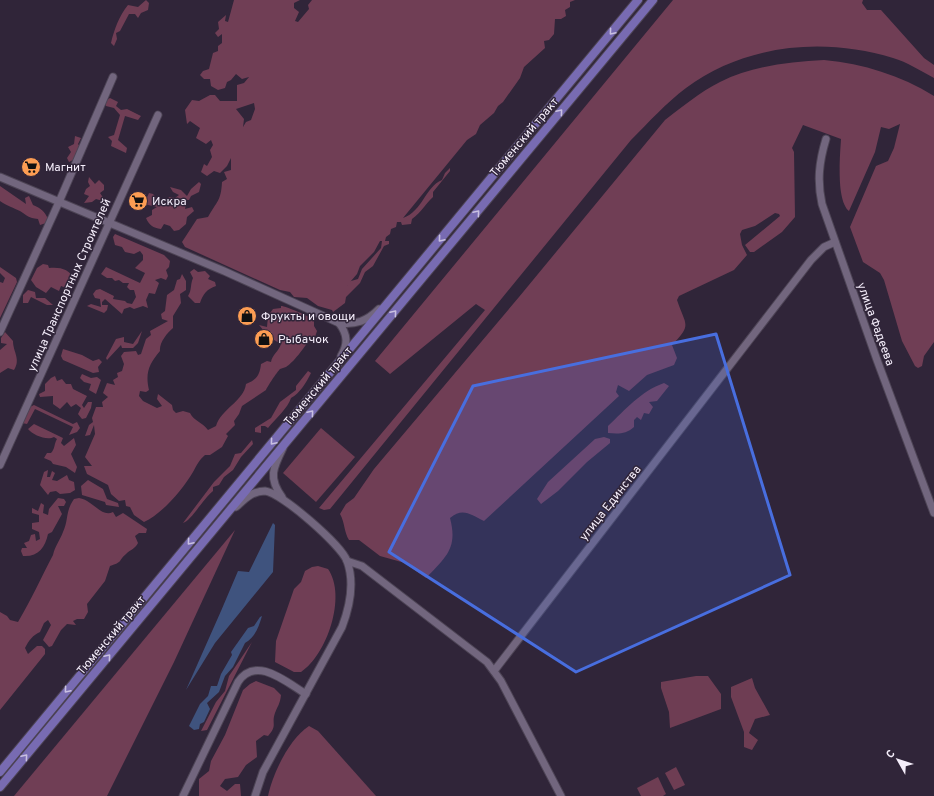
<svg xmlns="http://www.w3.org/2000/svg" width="934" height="796" viewBox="0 0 934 796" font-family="Overpass,sans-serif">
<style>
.green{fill:#6e3d53}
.forest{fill:#703e55;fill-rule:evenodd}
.water{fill:#3f537e}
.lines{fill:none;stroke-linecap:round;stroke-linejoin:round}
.minor-casing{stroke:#4d4455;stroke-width:9}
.major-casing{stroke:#4d4455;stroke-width:10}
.minor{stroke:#72667e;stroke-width:7}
.major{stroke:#786bb2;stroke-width:8}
.oneway{stroke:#c9c0e1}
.marked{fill:#486edf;fill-opacity:0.2;stroke:#486edf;stroke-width:3;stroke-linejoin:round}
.labels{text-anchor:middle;stroke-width:3;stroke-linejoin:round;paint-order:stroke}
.street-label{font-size:12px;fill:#f5eefb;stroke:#302539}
.poi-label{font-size:12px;fill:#f5eefb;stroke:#302539;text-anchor:start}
</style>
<rect width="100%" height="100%" fill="#302539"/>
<g class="green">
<polygon points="321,428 355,457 316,502 283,473"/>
<polygon points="696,676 708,676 721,694 721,709 670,728 669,712 661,688 661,682"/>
<polygon points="752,678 755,688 770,715 755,719 749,733 758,740 752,750 744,747 744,732 731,697 731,687"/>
<polygon points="676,767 685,785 674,790 665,773"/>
<polygon points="658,777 666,794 663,796 641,796 637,788"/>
</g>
<g class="forest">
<path d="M146,0L149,3L148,10L141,13L138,18L135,14H129L120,31L116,33L117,39L114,46L111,43C114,30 119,16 128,5L138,7Z"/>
<path d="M234,0H300L294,3V8L299,12L295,21L298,22L309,9L308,5L312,0H575L570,2V7L565,10L566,16L561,19H555L554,34L549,40L544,41L545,48L524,67L520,78L503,102L498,106L494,113L480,125L476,134L467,140L403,218C423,211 425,187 442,180L445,173L450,168V171L433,192V197C425,204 422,212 412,219L411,224L402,225L401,222H397L396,227L391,229L390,234L386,237L385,241H389V244L384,246L373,266L365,272L360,283L346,297L345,303L333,312L332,310L318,306L307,298L294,297L290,292L280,290L185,247L182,242L197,219L208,217C217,201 221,201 222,182L227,179L224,172L231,170V158L227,166L220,173L214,171L207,176L201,172L204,164L207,166L212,157L210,150L213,145L211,140L206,144L196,138L200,128L190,121L187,124L185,110L192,100L199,101L210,95H215L220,101H237V85L244,83L249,77L242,79L236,74L231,80L227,82L225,88L218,90L211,86L210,79H204L200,75L203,71L209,69L213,53L218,51V46L222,43V34L218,37L215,33L219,29L218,22L226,15L225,21L228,22ZM254,103L255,109L251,120L246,122L243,127L244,119L236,109ZM380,241H382L381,248L362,269L358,279L351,281L344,289L357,274L360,266L374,252Z"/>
<path d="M673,0H863L862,3L867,10H881L924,58L934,65V78C921,71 907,62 893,58C824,37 745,44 686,88C666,103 649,122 631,140L330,509L324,510L319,508L485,310L476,304L390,374L375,361Z"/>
<path d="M824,60C864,64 900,75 934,96V342L924,356L922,366L918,368L915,366L902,341L884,280L880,273L863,262L850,227L876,166L888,161L894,148L900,124L889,129L881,127L875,152L849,211C836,200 840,156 841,139L803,125L792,148L794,152L795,217L782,232L754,252H750L745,245L780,216L779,214L775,213L755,226L742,230L740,234L742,245L747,255L734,270L679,296L677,300C685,325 693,324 672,345L677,358L674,365L647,375L629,391L618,385L616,392L619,396L484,521C471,515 463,507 450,518C458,548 446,557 426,578L405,563L380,556L359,540H349C344,532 345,523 340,514L346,504L354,498L374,469L519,297L665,120C682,107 700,92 720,82C752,66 788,62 824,60Z"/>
<polygon points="110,98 118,102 116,106 121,110 127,109 141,116 138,120 125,116 118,140 127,148 126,153 111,146 112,141 108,137 114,135 120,115 114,108 106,106 105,101"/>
<polygon points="75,136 81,138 78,144 81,148 76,153 75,159 69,162 67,158 71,152 68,147 74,144"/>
<polygon points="89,177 95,184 99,180 104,185 104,190 100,193 106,202 96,199 92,202 84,203 89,196 84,194 86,189 90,186 88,182"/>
<path d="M199,182L201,184L199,192L191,196L189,200L179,199L186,204L185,209L192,207L194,211L187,217L186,224L179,230L174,231L170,226L164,224L161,229C153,228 149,225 146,218L152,215V210L157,207L144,204L149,193L153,194L158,200L166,201L169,197L175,198L179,195L173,192L170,187L181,190L187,196L191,189Z"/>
<path d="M0,186L26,204L25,198L29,196L33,205C41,208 45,212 48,219L46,223L40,225L38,219C28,218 28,216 20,211C14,208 7,206 0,201Z"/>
<polygon points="115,234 164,255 170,261 169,267 166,270 168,276 166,280 161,278 155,280 159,283 155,294 149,293 146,300 148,308 143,306 134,309 130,307 124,309 122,314 105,299 102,302 102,305 108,305 107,310 104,313 87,306 91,304 101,307 100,299 95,298 93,294 96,290 100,289 114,296 113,299 125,301 127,303 132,304 136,297 134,290 130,290 127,287 129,283 123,283 119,280 115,281 112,278 107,278 101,274 106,267 140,283 145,273 135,268 143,260 143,255 140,251 134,254 125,252 122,247 115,245 113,237"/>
<path d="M43,264L48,265L49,268C61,267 69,269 75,280L69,289L61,286L59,291L51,287L46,293L36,287L31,280L37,268Z"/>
<polygon points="0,267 16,278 17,282 0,318 0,282 3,283 5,278 0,273"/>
<path d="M194,269L198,272L205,271L210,276L208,279L215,282L216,286C207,289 203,294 200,303H195L188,296C192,290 190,285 193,278L190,272Z"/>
<path d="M182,274L186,281V290L180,294L181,303L173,316V328C167,333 159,343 160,351C149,364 145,373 149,390L146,392L140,391L139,396L143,401L157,408L162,406L157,399L158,394L172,405L173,410L176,413L183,411L190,413C194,421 202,422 208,430L216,426C221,409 244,401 246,384C257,380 260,374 261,364L267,361L271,362C272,355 279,351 281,344L269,337L259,325L267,327L268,316L273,309L281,308V306C286,306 311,317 314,320V326L317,331L314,340H309C305,347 293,363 286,367C284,368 282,368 280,369C277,372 267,387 266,390L242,406L239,414L234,421L235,425L226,434L228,436L222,447L210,455H205C199,460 197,465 193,472C183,489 162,514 144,522L134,515L130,507L126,506L125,500L119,501L111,494L108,485L87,474L84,466H92L85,457L95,434L94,425L90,435L85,436L89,425L93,422L92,418L96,407H103L102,402L108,397L103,393L107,383L115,385L113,380L118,377L117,373L122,371L124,364L121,356L124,352L136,351L138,355L141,354L146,339L151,335L150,331L168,321L162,319L161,314L165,311L167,295L174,290L177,280L180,279Z"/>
<polygon points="28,290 35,292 36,298 45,298 53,305 47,305 31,297 28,303 23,303 23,295"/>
<polygon points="142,331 138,343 133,348 122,348 121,345 107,360 106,358 116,339 124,337 124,342 133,344"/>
<path d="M5,332L13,341C13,352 21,359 14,370L8,368L0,373V350L7,344L1,343V338Z"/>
<polygon points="63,349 82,355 93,361 99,359 102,362 98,367 99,372 93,373 63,360 61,356"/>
<path d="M308,371L311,373C306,383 300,393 291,398C288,408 275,419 268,428L265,426H261V433L255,432V428L271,418L280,402L296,390V386Z"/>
<polygon points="82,374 91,378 97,377 101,380 96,394 89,390 91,384 84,382 80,378"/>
<polygon points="55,376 57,381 62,379 66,384 71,384 73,389 87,396 82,405 84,408 88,402 92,402 91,408 86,418 82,419 78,414 81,408 76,404 71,407 67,402 60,409 53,404 53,396 40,397 39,394 45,391 45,384 51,378"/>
<path d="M664,383L669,386L657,401L649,402L653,407L649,414L644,413L641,420L637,417L634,420V427C626,434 619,434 608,433V426C625,410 641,391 664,383Z"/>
<polygon points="34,405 73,424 77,422 80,428 77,432 69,435 73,427 35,409 27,424 22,423 28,408"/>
<path d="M34,424L63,438L61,443L64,446L74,438L76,445L71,454L77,467L75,473L66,467L53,464L51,461L44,458L47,453H51C55,449 54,444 57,439L54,437C47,441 33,435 28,429Z"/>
<polygon points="604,437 610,439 610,443 587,462 558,491 541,504 537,499 548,482 595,439"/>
<path d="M252,440L253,444L241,457L233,470L224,477L219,485L213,487V491C203,499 191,521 183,523L214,482L230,466L235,454L241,453Z"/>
<polygon points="48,470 47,477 50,477 52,471 55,473 52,480 57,481 67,475 69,480 74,482 75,490 70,493 60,494 56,491 50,492 48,495 40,485 44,472"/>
<polygon points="88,480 103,489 107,499 118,503 119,507 106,505 105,502 82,495 81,486"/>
<path d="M58,498L64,499L66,502L64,506H58L62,514L52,532L48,534C45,548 38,557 23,556L21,551L22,548H27L24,543L29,541L31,535L35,534L36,541L40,539L39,532L32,529V523L39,522V515L32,513V508L38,511L41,503L44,505L43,513L48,515L49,509Z"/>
<path d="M79,498C93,500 101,518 113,512L116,517L123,513L147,529L146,533H139L135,536L138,543C135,549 131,549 126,554C118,561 123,562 110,566L105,581L87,604L88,612L84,619H77L73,621L76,625L67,624L61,630L52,646L49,647L43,640L51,625L48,620L44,623L40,632C33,635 29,640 25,648L28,654L37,646H42L45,649V654L0,710V612L7,616L10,620L18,622C31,600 41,578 53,555C55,546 60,540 63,532C69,519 65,512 74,499Z"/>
<polygon points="235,530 174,662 107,796 14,796"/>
<path d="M318,566L328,569C347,596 327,655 301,672H294L275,662L276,641L294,589L301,582L305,571L312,567Z"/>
<polygon points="252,642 207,730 201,731 216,702 225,691 229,676"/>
<path d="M256,681L274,688L281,695C280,704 278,705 275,713C271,724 278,725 268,736L264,735L256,741L257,757L246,765L238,777L225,779L220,786L227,791L235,784H240L241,796H199V779L209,771L211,761L225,735L243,690L250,684Z"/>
<path d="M309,726L318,731L376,796H268C273,773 289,739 309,726Z"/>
</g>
<g class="water">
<polygon points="273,523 275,525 273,572 215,643 186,690 221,611 238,571 249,572"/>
<path d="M262,616C259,626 255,638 245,643L233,667L225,676L219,692L207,703L210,709L204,722L200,724L199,729L194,730L189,726L200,704L208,696L211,686H217L221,674L232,655L231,652L248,628L254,626L260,617Z"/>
</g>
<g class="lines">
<defs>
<g id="minor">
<path d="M826,139C819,162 817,181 822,204L877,360L934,513"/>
<path d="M0,177L224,271L339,323C356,325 367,321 379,309"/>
<path d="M339,323C348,335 348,344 341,356"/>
<polyline points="0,332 59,202 113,77"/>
<polyline points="0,465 158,115"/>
<path d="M282,497C268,478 273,468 283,448"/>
<path d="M236,507C245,499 252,491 265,491C282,493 341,545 347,561C355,583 350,606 342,627L263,772L255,796"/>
<polyline points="347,561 362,566 487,662 501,681 561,796"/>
<polyline points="494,671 811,260 824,247 835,242"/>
<path d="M183,796L238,682C256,655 286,682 306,694"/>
</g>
<g id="major">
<polyline points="0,772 638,0"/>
<polyline points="0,787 653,0"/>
</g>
</defs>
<use href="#minor" class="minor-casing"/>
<use href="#major" class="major-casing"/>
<use href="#minor" class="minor"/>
<use href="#major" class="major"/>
</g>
<defs><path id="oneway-chevron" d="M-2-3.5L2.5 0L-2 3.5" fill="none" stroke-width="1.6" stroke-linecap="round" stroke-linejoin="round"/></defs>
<g class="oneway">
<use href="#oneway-chevron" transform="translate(612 32) rotate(130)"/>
<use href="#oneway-chevron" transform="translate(560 112) rotate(-50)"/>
<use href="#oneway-chevron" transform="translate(477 213) rotate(-50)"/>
<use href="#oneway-chevron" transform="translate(441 239) rotate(130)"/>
<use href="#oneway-chevron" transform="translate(394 313) rotate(-50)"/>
<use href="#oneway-chevron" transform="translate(311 413) rotate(-50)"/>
<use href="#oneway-chevron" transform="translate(273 442) rotate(130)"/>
<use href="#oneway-chevron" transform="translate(190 542) rotate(130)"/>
<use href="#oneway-chevron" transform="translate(108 657) rotate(-50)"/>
<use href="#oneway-chevron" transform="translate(67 690) rotate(130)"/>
<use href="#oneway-chevron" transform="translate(25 757) rotate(-50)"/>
</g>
<path class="marked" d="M716,334L790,575L576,672L389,552L473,386Z"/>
<defs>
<symbol id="supermarket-disc" viewBox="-11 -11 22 22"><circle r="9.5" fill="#fc9d53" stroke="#302539"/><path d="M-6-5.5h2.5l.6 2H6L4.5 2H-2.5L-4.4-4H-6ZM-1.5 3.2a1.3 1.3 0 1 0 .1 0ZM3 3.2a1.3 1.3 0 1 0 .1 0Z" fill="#111"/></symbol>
<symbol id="shop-disc" viewBox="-11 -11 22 22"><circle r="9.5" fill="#fc9d53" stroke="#302539"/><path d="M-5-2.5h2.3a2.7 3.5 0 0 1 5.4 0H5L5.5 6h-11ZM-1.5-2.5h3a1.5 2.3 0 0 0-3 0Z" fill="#111"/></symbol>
</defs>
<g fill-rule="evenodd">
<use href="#supermarket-disc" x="20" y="156" width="22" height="22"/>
<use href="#supermarket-disc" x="127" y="190" width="22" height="22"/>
<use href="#shop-disc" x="236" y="305" width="22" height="22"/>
<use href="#shop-disc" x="253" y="328" width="22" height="22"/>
</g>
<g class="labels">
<g class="street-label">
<text transform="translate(524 137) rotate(-50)" y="4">Тюменский тракт</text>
<text transform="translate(69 285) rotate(-66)" y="4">улица Транспортных Строителей</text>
<text transform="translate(876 324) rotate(70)" y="4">улица Фадеева</text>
<text transform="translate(318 386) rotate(-50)" y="4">Тюменский тракт</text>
<text transform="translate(610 503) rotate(-52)" y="4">улица Единства</text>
<text transform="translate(111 635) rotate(-50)" y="4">Тюменский тракт</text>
</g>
<g class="poi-label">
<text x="45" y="171">Магнит</text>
<text x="152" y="205">Искра</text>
<text x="261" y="320">Фрукты и овощи</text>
<text x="278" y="343">Рыбачок</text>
</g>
</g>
<g transform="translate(898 760) rotate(309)" stroke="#302539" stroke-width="3" paint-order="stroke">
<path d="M0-3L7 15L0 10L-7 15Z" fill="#f5eefb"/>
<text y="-6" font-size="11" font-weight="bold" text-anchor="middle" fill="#f5eefb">С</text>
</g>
</svg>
